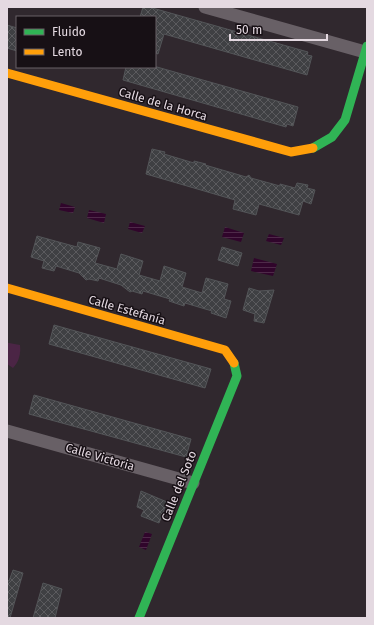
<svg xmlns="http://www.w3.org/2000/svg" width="374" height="625" viewBox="0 0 374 625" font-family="'Fira Sans',sans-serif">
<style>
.green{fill:#4b2545}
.water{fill:url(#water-rules)}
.building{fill:url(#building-cross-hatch);stroke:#535558}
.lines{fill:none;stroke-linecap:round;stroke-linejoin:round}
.street{stroke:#686066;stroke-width:13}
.fast{stroke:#30b455;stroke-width:9}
.slow{stroke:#ff9f0a;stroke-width:9}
.labels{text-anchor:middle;stroke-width:3;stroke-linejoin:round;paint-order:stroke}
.street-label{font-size:12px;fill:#e4d9e1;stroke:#171015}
</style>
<defs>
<pattern id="water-rules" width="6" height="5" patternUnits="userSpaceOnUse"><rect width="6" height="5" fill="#30052b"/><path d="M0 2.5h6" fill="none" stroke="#4e2949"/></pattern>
<pattern id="building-cross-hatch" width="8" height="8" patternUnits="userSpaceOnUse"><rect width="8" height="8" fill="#3f4043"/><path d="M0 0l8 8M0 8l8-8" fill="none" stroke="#5b5b5e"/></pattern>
</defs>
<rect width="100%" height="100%" fill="#30282e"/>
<path class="green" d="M7,343H9L20,345C21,353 19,362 13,368L7,364Z"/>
<g class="water">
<polygon points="61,203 75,207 73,213 59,210"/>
<polygon points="89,210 106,214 104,223 87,218"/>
<polygon points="130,222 145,226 142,233 128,229"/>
<polygon points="225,227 244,233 241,242 222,237"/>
<polygon points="269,234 284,238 281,245 266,241"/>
<polygon points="254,258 277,264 273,276 251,271"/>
<polygon points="145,532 152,534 146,550 139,547"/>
</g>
<g class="building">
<polygon points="143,7 149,7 308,52 307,55 312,56 307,75 164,34 158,54 155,53 155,17 140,17"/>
<polygon points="7,25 17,28 17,51 7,48"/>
<polygon points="126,67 157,67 298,107 293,126 287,124 286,127 123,80"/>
<polygon points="152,149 165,152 164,154 194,163 194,161 206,164 205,165 236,174 246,177 249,175 251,178 280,186 280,184 295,188 297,183 308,185 307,188 315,190 311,204 303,201 299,215 259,204 256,215 233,209 235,200 146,174"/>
<polygon points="37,236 77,247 78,242 100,248 95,263 117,269 121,254 143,261 139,275 160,281 164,266 186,273 182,287 202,293 206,278 228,284 224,299 231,301 226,318 211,313 212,311 185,303 184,306 169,301 170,299 143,291 142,294 132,291 130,292 121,285 99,278 98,281 89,279 86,280 79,273 56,266 54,271 42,268 44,261 31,257"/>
<polygon points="222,247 242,253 238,266 218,260"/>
<polygon points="249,288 259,291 274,290 264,323 254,321 255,314 243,310"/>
<polygon points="54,325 211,369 205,388 49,344"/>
<polygon points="34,395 191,439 186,457 29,414"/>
<polygon points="141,491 167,502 159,523 141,516 144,510 137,507"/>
<polygon points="13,570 23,573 10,618 7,618 7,580 9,581"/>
<polygon points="43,583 62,589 55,618 33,618"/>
</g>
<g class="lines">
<g class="street">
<polyline points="205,7 365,52"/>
<polyline points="7,431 193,483"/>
</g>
<g class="fast">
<polyline points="313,148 332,137 345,120 367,46"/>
<polyline points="139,618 237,376 234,363"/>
</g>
<g class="slow">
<polyline points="7,73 291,152 313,148"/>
<polyline points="7,288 225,350 234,363"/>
</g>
</g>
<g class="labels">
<g class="street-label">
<text transform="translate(163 104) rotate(16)" y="4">Calle de la Horca</text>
<text transform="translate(127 310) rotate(16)" y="4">Calle Estefanía</text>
<text transform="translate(100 457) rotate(16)" y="4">Calle Victoria</text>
<text transform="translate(179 486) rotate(-68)" y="4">Calle del Soto</text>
</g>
</g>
<rect width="374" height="625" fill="none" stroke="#e4d9e1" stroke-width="16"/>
<rect x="16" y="16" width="140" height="52" fill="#171015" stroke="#696067"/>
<rect x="24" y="29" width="20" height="6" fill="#30b455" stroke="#696067"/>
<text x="52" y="36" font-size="12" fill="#e4d9e1">Fluido</text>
<rect x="24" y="49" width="20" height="6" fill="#ff9f0a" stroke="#696067"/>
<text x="52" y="56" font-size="12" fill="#e4d9e1">Lento</text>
<path d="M230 34v6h97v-6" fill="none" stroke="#e4d9e1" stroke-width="2"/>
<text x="236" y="34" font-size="12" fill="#e4d9e1" stroke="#171015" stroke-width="3" paint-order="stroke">50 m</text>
</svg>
